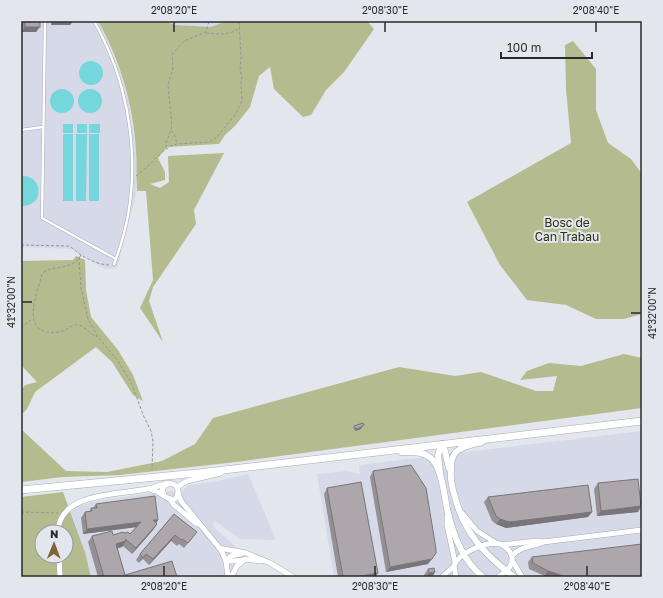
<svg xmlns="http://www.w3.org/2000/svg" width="663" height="598" viewBox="0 0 663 598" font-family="'Golos Text',sans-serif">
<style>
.built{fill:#d6dae8}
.green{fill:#b4bb8e;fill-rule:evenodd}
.water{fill:#75d7dc}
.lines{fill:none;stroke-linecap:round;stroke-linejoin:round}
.service-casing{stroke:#a9abb2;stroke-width:3.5}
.minor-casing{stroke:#a9abb2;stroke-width:6}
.tertiary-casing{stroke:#a9abb2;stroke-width:7}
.secondary-casing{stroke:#a9abb2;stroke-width:8}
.path{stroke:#94959a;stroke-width:1;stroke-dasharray:3 2;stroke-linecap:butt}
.service{stroke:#fff;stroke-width:2.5}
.minor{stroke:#fff;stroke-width:5}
.tertiary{stroke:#fff;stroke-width:6}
.secondary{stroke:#fff;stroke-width:7}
.wall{fill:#959094}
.shaded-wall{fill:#797578}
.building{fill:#ada7ac;stroke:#797578}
.ticks{fill:none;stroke:#2a2b2d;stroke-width:1.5}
.labels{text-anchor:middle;stroke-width:4;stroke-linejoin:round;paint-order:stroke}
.park-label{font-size:12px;fill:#2b2e0f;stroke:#e4e6ed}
.neatline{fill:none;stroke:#2a2b2d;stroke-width:1.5}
.ticks-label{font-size:10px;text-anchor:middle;fill:#2a2b2d}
</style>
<rect width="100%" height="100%" fill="#e4e6ed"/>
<g class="built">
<polygon points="21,21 98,21 106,36 121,74 129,102 136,148 136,194 117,268 105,269 72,249 21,247"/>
<polygon points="162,21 226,21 211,27 176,25"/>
<polygon points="642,431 642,577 334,577 317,474 347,471 360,474 359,465"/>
<polygon points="248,474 276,540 240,539 214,520 213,526 236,547 237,577 91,577 85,552 71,511 76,507 96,501 151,493 183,490 189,485 212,482"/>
</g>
<g class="green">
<path d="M98,21H162L176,25L211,27L226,21H367L374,29L344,72L326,90L311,115L303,117L274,89L270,67L259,76L250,107L235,126L225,135L219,144L167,147L158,158L165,172V180L150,184L160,188L169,182L168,156L224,153L194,210L196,224L153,287L149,301L163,342L140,308L153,280L146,191H137C136,177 137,163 136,149C133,104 120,60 98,21Z"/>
<polygon points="573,41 596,69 596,110 608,143 631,159 642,174 642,314 624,319 596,319 566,305 527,300 500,265 467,202 571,143 566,89 565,45"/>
<polygon points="76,256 85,260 86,290 91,317 118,350 133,375 143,401 133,395 112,362 96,347 35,392 27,409 21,415 21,391 25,385 37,382 21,365 21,261 73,260"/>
<polygon points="624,354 642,358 642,408 236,462 120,475 63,477 21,482 21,429 66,471 107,472 162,461 195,444 213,418 399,367 455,376 481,372 536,391 553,391 557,376 520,380 527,371 549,363 581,366"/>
<path d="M63,492L85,552L91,577H21V497ZM42,532H66V556H42Z"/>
</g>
<g class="water">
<circle cx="91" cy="73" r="12"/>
<circle cx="90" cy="101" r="12"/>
<circle cx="62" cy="101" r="12"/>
<rect x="63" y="124" width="10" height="9"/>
<rect x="77" y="124" width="10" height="9"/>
<rect x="89" y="124" width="11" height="9"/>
<rect x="63" y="134" width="10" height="67"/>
<polygon points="76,134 87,134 86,201 76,201"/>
<rect x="89" y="134" width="10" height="67"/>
<path d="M21,176C44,174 45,207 21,206Z"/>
</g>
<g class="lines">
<defs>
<g id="service">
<polyline points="45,21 42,218 116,259"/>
<path d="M94,21C135,93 145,186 114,264"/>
<polyline points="21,130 43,127"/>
</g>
<g id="minor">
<polyline points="177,487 187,481 221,473"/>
<path d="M149,489C152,490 155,491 158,492C163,495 177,507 178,492C178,489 177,487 176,486C171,481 165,484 162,489L164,496"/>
<polyline points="178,493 181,501 221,550 226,561 228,577"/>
<polyline points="170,499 174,505 197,524"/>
<polyline points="462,513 477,531 496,543"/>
<polyline points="447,517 447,525 455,562"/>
<path d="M58,532C59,492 119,495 147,489C154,488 161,485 168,483"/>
<polyline points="502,545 536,541 543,542 642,530"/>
<polyline points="219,548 246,553 270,563 293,577"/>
<polyline points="59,556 60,577"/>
<path d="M512,556C522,545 531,548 543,542"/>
<polyline points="512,560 522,577"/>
<polyline points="226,561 231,556 241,554"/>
<polyline points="226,561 234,561 244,560"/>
<polyline points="231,577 237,566 245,559 261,561"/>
<polyline points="442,577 454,566"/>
<path d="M456,577L454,566C458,553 486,541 500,544C504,545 507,548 510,552C517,563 507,571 498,577"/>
</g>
<g id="tertiary">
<path d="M482,442C474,444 462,446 456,452C452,456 451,464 451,469C450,479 452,488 455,497C464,533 485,555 514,577"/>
<polyline points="442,444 445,451 449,468"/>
<path d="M401,452C410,452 421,451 428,456C443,465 444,498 448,513C454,537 463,561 483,577"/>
<polyline points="440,472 438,455 442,444"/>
</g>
<polyline id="secondary" points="21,490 198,473 642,421"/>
</defs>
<use href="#service" class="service-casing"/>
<use href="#minor" class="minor-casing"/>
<use href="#tertiary" class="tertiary-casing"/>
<use href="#secondary" class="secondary-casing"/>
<g class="path">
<path d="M206,33C220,34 227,36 240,28"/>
<polyline points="171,131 174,133 177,143"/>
<polyline points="166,148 166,143 172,127 168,85 173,68 172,55 174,52 184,41 206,32 209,21"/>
<polyline points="136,176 145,169 162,152 171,146 177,144 209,142 216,138 235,115 242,101 241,83 242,76 240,71 241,57 239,21"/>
<path d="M21,245L68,246C74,248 76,252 81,255C89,260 100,265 109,265"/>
<path d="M81,255C72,272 51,264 42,274C37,295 18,337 59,332C67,332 71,323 79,325C86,327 90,334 97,337"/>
<polyline points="79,257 81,288 88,319 98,337 117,360 131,382 144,417 151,431 153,441 152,470"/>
<polyline points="21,328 32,319"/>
<polyline points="21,512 58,513"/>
</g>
<use href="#service" class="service"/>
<use href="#minor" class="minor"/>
<use href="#tertiary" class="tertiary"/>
<use href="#secondary" class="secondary"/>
</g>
<g class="wall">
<polygon points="21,21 40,21 36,32 21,32"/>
<polygon points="51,21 73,21 70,25 51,25"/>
<polygon points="354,426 362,427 361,429 355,431 353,428"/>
<polygon points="373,471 428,564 386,572 370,477"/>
<polygon points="598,483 641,506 638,512 597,516 594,489"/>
<polygon points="327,488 378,573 375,577 338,577 324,494"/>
<polygon points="488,497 592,512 588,517 506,528 496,524 492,521 484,502"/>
<polygon points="96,504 158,520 156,523 157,524 153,530 132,554 123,546 122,547 117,548 125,575 177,577 98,577 88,542 92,536 113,535 124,533 130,534 136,527 83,534 81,518 85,512 89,512 91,508 93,508"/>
<polygon points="174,514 193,537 184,548 179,544 177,546 171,541 149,565 143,559 139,563 136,560 140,554"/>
<polygon points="532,557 642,577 547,577 529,569 528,562"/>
<polygon points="428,569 435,572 432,577 425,577 424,575"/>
</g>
<g class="shaded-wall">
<polygon points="54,21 73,21 70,25 51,25"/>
<polygon points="25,27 40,27 36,32 21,32"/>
<polygon points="362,427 361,429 355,431 356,429"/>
<polygon points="641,506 638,512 597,516 601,511"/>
<polygon points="592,512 588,517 506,528 496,524 500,519"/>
<polygon points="153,520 158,520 155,525"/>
<polygon points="141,522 137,527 83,534 87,529"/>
<polygon points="157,524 153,530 132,554 136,548"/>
<polygon points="175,535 171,541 149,565 153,559"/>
<polygon points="126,541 122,547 112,550 116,544"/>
<polygon points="432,559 428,564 386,572 390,567"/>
<polygon points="548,571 567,577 547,577 544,576"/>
<polygon points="435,572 432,577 427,577 429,573"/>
<polygon points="378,573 375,577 356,577"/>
</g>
<g class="building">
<rect x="25" y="21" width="15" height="6"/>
<polygon points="363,423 364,425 362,426 362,427 356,429 354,426"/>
<polygon points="411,465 426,488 436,549 436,553 432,559 390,567 373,471"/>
<polygon points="638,479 641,506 601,511 598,483"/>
<polygon points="361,482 378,573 356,577 343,577 327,488"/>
<polygon points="588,485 592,512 509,522 500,519 496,516 488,497"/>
<polygon points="155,496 158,520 153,520 157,524 136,548 125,539 126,541 116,544 125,575 172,561 177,577 104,577 92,536 112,531 113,535 123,532 124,533 128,532 130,534 141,522 87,529 85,512 92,511 91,508 97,508 96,504"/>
<polygon points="174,514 197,532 188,543 182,539 181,540 175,535 153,559 146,554 143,558 140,554"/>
<polygon points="642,544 642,577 567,577 548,571 533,563 532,557"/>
<polygon points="434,568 435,572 429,573 428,569"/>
</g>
<path class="ticks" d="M174,32V22M385,32V22M596,32V22M22,302H32M631,313H641M164,576V566M375,576V566M587,576V566"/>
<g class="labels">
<g class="park-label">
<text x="567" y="227">Bosc de<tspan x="567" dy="14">Can Trabau</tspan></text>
</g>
</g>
<rect width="663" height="598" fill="none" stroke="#e4e6ed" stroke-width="44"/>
<g transform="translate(54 544) rotate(1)"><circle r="19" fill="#e4e6ed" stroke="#9a9ba0"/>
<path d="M0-3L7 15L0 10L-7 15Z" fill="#7d6535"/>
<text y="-6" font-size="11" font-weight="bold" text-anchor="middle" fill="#2a2b2d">N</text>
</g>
<path d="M501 52v6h91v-6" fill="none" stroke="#2a2b2d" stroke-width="2"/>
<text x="507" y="52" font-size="12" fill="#2a2b2d" stroke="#e4e6ed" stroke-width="3" paint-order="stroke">100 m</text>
<rect x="22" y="22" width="619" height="554" class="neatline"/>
<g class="ticks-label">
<text x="174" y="14">2°08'20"E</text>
<text x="385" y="14">2°08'30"E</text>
<text x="596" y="14">2°08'40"E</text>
<text transform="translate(11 302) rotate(-90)" y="4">41°32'00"N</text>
<text transform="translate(652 313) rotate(-90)" y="4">41°32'00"N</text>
<text x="164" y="590">2°08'20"E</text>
<text x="375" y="590">2°08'30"E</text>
<text x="587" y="590">2°08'40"E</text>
</g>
</svg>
